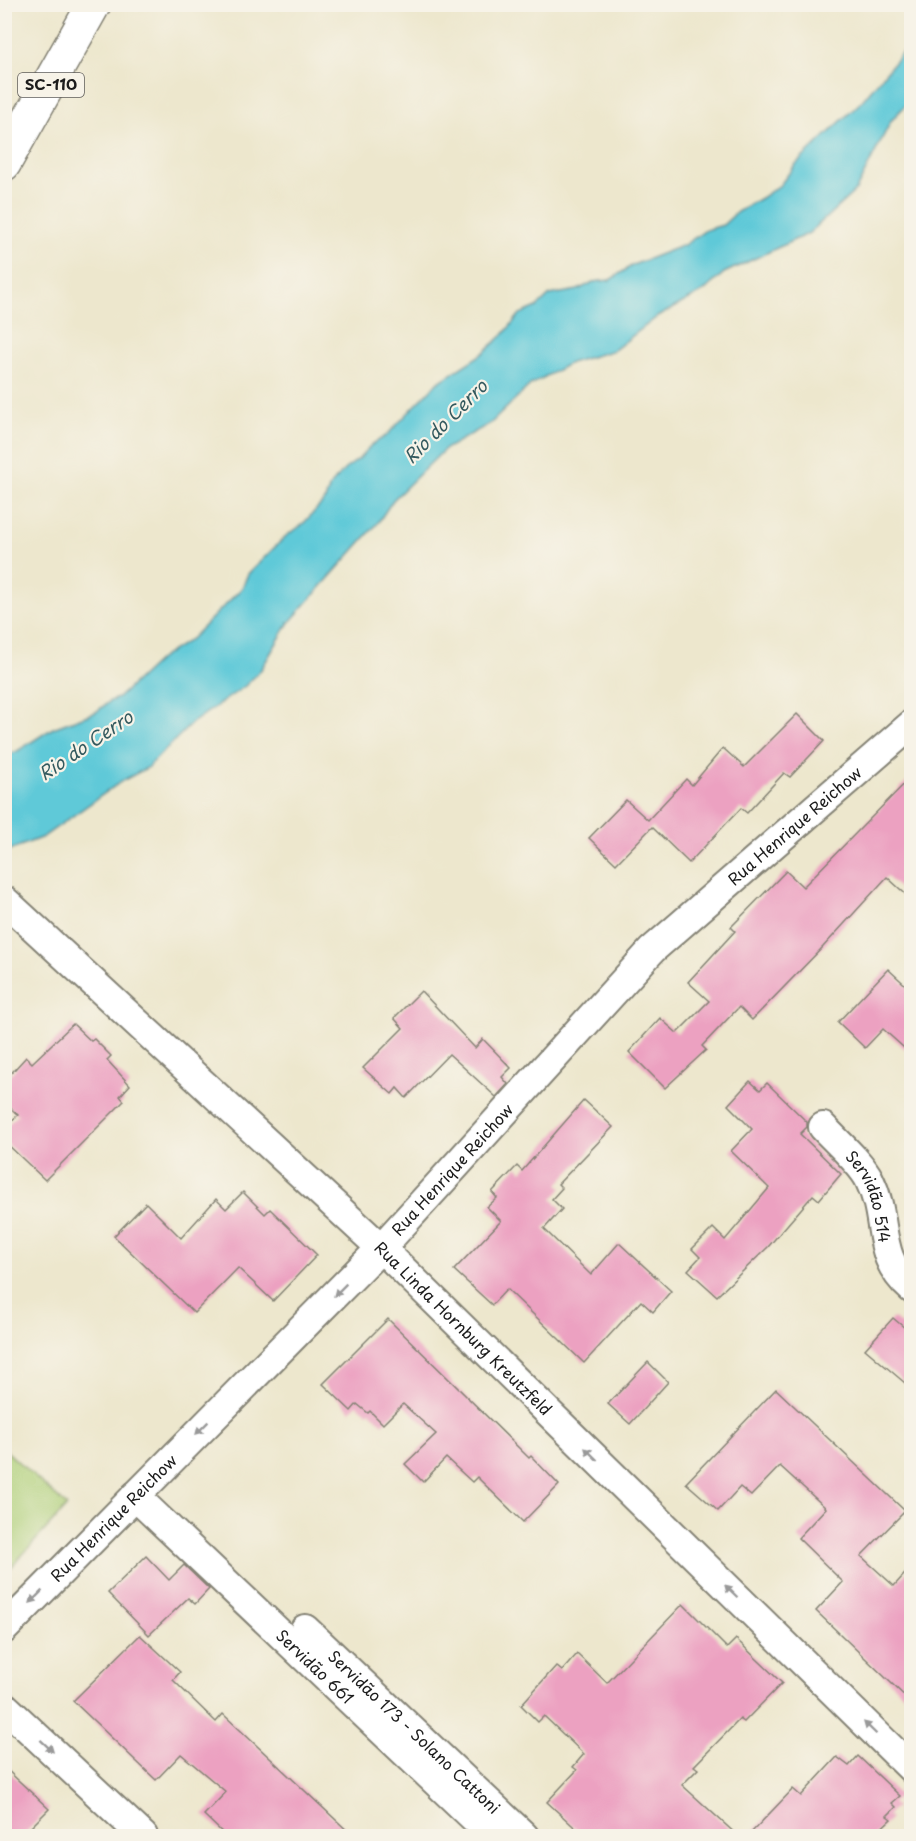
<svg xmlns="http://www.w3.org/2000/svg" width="916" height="1841" viewBox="0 0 916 1841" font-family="'Playpen Sans',sans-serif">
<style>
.green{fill:#adcf77;stroke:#64764a;stroke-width:1.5}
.water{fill:#5ec9d8;stroke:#3d727a;stroke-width:1.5}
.building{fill:#eca1c1}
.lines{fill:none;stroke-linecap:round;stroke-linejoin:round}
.street-casing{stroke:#848274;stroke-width:32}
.primary-casing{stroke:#848274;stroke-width:36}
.street{stroke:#fff;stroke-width:28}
.primary{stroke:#fff;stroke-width:33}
.oneway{fill:#999}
.labels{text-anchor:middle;stroke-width:4.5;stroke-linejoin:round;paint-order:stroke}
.shield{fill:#f7f3e8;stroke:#5e5c59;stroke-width:1.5}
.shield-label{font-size:15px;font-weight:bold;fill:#1c1c1c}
.street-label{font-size:16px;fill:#1c1c1c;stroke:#f7f3e8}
.water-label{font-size:18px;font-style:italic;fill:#33595e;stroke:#f7f3e8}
</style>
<rect width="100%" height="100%" fill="#f7f3e8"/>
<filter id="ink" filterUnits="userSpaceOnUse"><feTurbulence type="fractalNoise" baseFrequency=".0167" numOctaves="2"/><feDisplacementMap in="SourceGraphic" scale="12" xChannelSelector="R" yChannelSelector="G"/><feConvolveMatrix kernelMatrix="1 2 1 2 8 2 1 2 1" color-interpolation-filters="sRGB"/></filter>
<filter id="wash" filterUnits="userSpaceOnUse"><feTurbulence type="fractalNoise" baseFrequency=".008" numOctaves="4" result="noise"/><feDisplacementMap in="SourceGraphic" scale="24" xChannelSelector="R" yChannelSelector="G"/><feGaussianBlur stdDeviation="1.35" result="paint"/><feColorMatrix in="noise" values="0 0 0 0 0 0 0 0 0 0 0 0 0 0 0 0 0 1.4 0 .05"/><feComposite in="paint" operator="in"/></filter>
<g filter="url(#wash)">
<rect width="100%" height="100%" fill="#ede7cd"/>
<polygon class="green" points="4,1449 67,1506 5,1574 4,1573"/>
<polygon class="water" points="911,42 911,99 891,121 856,190 809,233 724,273 704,291 657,317 614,350 570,363 530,385 491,423 445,449 393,500 377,524 288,624 260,671 245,686 192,723 147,768 122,781 43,837 5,852 5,755 16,752 53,728 96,712 110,701 118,698 161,658 191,639 242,588 248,574 286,536 302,525 325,500 330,486 345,469 359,459 371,445 386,436 437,383 482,354 503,335 520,314 537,307 550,295 578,290 593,282 610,280 633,265 684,245 706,230 723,225 737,212 761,198 780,185 796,164 861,102"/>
<g id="blocks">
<g class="building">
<polygon points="797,714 824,741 790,777 784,773 747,813 741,808 689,863 652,827 616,864 589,838 626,800 648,820 686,779 692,785 723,748 744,767"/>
<polygon points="912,776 912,900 887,877 823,947 752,1020 739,1007 702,1046 706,1050 665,1088 629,1052 660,1018 677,1033 709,1001 688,982 735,931 731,927 786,871 803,887"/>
<polygon points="888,969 912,991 912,1055 883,1029 865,1048 838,1022"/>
<polygon points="421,991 475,1048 483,1039 511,1068 502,1077 508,1084 496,1097 449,1054 406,1098 397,1088 392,1094 363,1068 403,1028 394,1018"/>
<polygon points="73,1024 91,1041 94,1039 111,1056 107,1060 130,1085 120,1096 124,1101 45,1180 4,1141 4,1128 18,1115 4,1102 4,1081 26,1057 32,1063"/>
<polygon points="750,1081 760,1090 767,1083 807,1122 807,1127 800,1134 841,1174 819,1200 813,1195 768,1247 717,1296 688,1270 700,1257 692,1249 713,1228 725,1240 769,1188 731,1151 752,1129 728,1105"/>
<polygon points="584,1100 613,1127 558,1184 562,1188 552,1199 562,1209 544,1229 591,1275 619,1243 671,1291 653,1312 641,1301 584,1363 507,1289 492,1305 454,1270 501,1221 487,1207 497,1198 492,1192 517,1166 522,1171"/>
<polygon points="243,1192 265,1214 270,1209 317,1255 273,1301 238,1268 194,1313 114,1236 146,1203 181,1238 216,1199 226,1209"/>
<polygon points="893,1318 912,1334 912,1389 865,1349"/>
<polygon points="388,1319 529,1458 531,1456 559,1485 523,1522 477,1477 472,1482 446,1458 423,1482 405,1464 436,1434 403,1404 383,1424 370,1411 368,1413 357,1404 351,1411 323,1384"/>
<polygon points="648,1362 668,1382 630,1424 608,1404"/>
<polygon points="776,1389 905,1511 861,1556 894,1586 912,1566 912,1703 816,1611 843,1582 798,1538 826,1508 780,1466 751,1496 740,1487 718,1511 686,1483"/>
<polygon points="146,1556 169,1580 184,1565 209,1589 195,1604 188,1598 149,1635 108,1593"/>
<polygon points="683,1604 727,1648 736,1639 782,1683 744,1722 740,1719 694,1766 698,1769 682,1785 738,1836 584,1836 547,1802 577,1770 573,1767 584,1754 544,1716 538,1722 521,1705 556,1666 562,1671 577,1654 607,1683"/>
<polygon points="140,1635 180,1672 173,1680 216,1722 223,1714 353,1836 226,1836 204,1815 226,1792 181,1754 156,1780 73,1701"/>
<polygon points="858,1756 900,1796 892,1803 896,1807 887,1816 891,1819 873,1836 748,1836 793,1789 801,1796 837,1757 849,1766"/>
<polygon points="4,1767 49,1809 22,1836 4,1836"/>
</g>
</g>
</g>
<g filter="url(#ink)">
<use href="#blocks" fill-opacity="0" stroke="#848274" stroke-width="1.5"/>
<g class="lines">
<defs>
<g id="street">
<path id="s1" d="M4,900L381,1248L912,1769"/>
<path id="s2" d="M823,1127C836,1141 861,1163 869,1179C890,1221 873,1255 912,1289"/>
<path id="s3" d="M135,1496L493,1836"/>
<path id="s4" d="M4,1629L381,1248L652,950L912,724"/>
<path id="s5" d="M305,1629L524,1836"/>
<polyline points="4,1706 143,1836"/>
</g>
<polyline id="primary" points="4,164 94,4"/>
</defs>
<use href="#street" class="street-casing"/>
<use href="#primary" class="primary-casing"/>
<use href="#street" class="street"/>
<use href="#primary" class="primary"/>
</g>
<defs><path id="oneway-solid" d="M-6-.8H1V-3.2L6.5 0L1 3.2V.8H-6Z" transform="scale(1.5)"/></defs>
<g class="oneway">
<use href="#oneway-solid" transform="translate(340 1290) rotate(135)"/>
<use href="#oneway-solid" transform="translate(202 1428) rotate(135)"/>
<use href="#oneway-solid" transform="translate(591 1454) rotate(-136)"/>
<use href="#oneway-solid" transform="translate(731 1591) rotate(-136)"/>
<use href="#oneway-solid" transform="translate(36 1597) rotate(135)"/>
<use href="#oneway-solid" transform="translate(870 1728) rotate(-136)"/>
<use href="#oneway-solid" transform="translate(47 1746) rotate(43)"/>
</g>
</g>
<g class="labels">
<rect class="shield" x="18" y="73" width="66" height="24" rx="4.5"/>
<g class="shield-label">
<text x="51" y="90">SC-110</text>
</g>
<g class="street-label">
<text dy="6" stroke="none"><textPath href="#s4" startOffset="1128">Rua Henrique Reichow</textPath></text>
<text dy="6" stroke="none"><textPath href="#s4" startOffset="642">Rua Henrique Reichow</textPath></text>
<text dy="6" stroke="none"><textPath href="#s2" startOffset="86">Servidão 514</textPath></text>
<text dy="6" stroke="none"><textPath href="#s1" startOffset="628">Rua Linda Hornburg Kreutzfeld</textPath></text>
<text dy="6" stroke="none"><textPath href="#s4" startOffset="156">Rua Henrique Reichow</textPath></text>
<text dy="6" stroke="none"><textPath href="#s3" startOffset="248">Servidão 661</textPath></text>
<text dy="6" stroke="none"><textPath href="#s5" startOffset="150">Servidão 173 - Solano Cattoni</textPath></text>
</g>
<g class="water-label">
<text transform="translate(446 422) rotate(-45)" y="6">Rio do Cerro</text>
<text transform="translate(86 746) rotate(-34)" y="6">Rio do Cerro</text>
</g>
</g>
<rect width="916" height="1841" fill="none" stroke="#f7f3e8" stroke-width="24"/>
</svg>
